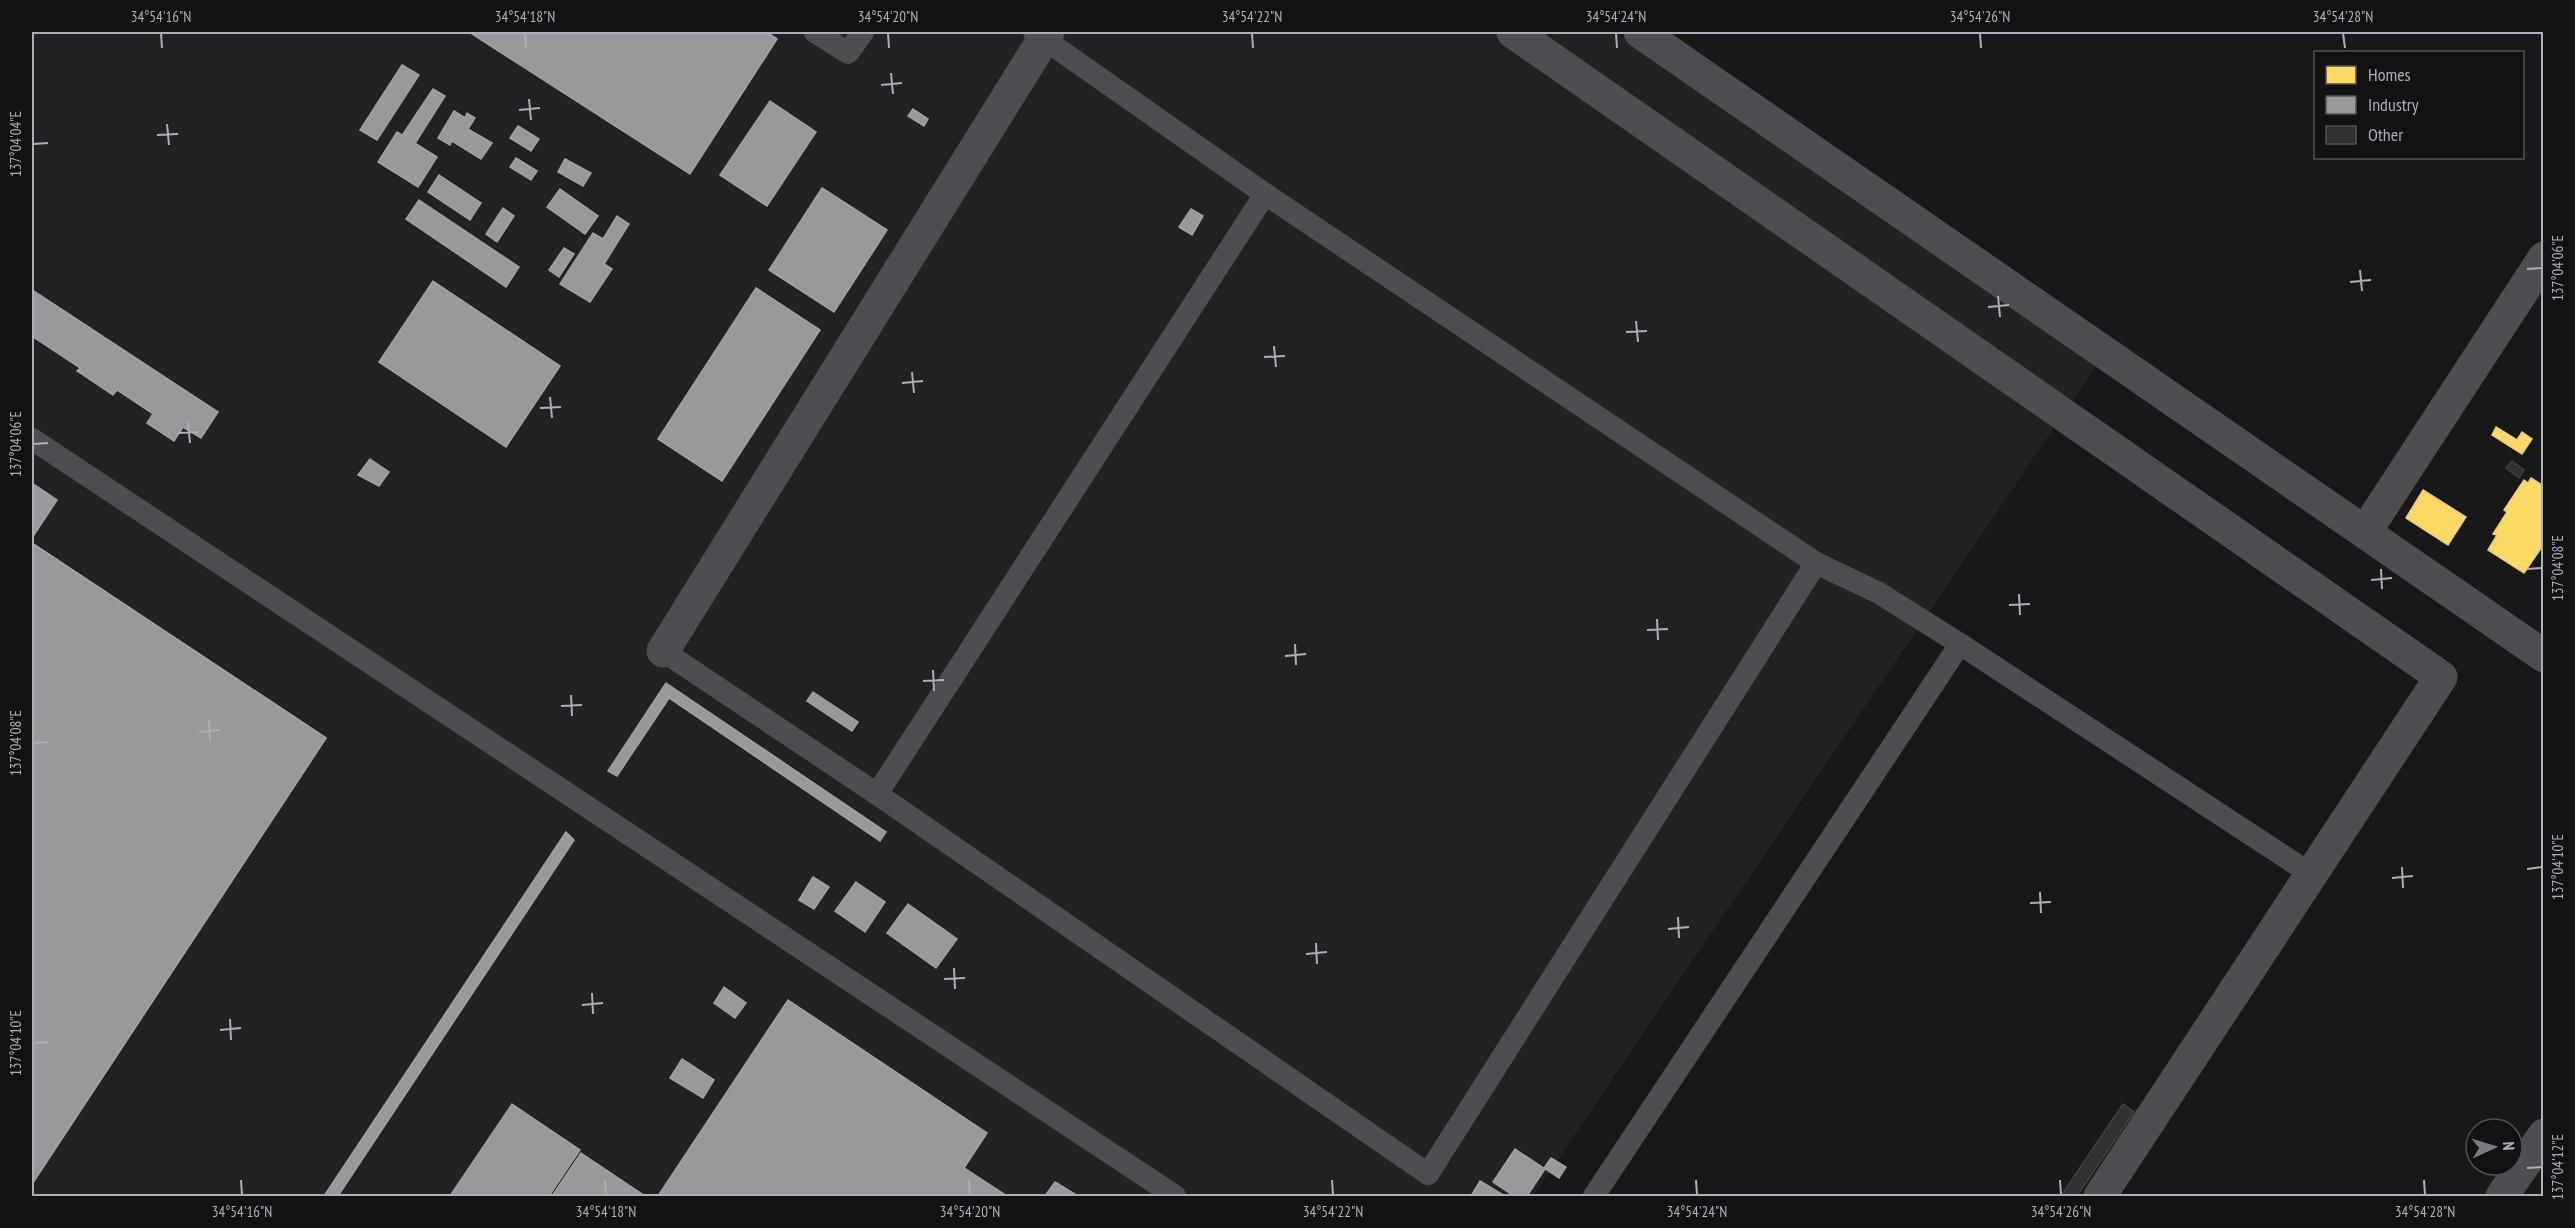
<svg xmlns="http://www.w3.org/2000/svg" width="2575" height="1228" viewBox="0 0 2575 1228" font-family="'PT Sans Narrow',sans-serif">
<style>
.built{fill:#222224}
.homes{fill:#ffd966;stroke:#e6cc7f;stroke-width:1.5}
.industry{fill:#999;stroke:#9ea0a2;stroke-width:1.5}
.building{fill:#313132;stroke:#414244;stroke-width:1.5}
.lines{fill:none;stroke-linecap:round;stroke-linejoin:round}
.service{stroke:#4d4e51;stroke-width:22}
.minor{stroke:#4d4e51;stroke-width:33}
.ticks{fill:none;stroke:#abafb8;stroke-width:2}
.neatline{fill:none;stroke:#abafb8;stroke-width:2}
.ticks-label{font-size:15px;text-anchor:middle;fill:#abafb8}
</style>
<rect width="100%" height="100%" fill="#181818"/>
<polygon class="built" points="32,32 1615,32 2096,366 1533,1196 32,1196"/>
<g class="homes">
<polygon points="2496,427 2517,440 2522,432 2532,439 2522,454 2492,435"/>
<polygon points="2531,478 2544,486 2544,544 2524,573 2488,550 2497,535 2493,534 2507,512 2504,510 2524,480 2528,483"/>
<polygon points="2423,490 2466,517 2448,545 2406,518"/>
</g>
<g class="industry">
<polygon points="469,32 767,32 777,39 690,174"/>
<polygon points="402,65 419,75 377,140 360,130"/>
<polygon points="433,89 445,96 416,142 403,134"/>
<polygon points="770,101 816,132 767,206 720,175"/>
<polygon points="913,109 928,119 924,126 908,116"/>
<polygon points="454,111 465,118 467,113 475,118 468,129 492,143 481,159 452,141 450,145 438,138"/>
<polygon points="518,126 539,139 531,151 510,138"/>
<polygon points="397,132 437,157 418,187 378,162"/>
<polygon points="516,158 537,171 531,180 510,167"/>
<polygon points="565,159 591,173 583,186 558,172"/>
<polygon points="439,175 481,203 470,220 428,192"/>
<polygon points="822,188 887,230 834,312 769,270"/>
<polygon points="560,189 598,216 585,234 547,207"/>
<polygon points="419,200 519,267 506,287 406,219"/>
<polygon points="503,208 514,216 497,242 486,234"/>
<polygon points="1191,209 1203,216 1192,235 1179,227"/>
<polygon points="617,216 629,224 604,264 612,269 590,302 560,284 593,233 603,239"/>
<polygon points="564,248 574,254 559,277 549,270"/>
<polygon points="433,281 560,366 506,447 379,362"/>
<polygon points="756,288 820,330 722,481 658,439"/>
<polygon points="32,290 218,412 201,438 183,427 174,441 147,423 153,414 117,390 113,395 77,371 80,368 32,336"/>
<polygon points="370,459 389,472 379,486 358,475"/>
<polygon points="32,483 57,500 32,538"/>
<polygon points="32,543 326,738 32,1184"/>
<polygon points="32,543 326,738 32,1184"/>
<polygon points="666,683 886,832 880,841 669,698 617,776 608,771"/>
<polygon points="813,692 858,722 852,731 807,701"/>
<polygon points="566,832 574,840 338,1196 324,1196"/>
<polygon points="813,877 829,887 814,909 799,900"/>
<polygon points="856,882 885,902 865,932 835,911"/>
<polygon points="908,904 957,939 936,968 887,933"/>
<polygon points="724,987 746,1003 735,1018 714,1003"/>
<polygon points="788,1000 987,1133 964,1168 1007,1196 658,1196"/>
<polygon points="682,1059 714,1080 703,1098 670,1078"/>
<polygon points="512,1104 580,1150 549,1196 450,1196"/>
<polygon points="1515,1149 1545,1169 1527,1196 1514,1196 1493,1182"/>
<polygon points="581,1153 645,1196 552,1196"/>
<polygon points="1551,1158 1566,1167 1559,1178 1544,1168"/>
<polygon points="1480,1181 1505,1196 1471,1196"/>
<polygon points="1055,1182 1078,1196 1045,1196"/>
</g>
<g class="building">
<polygon points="2512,461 2524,470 2519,478 2506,468"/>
<polygon points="2123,1104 2134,1112 2077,1196 2061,1196"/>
</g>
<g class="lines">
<g class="service">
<polyline points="815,32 848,53 863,32"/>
<polyline points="32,439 1175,1196"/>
<polyline points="1816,563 1879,593 1960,644"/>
<polyline points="663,651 877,794 1428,1174 1816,563 1265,194 1034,32"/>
<polyline points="877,794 1265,194"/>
<polyline points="1594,1196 1960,644 2311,874"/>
</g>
<g class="minor">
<polyline points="1513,32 2441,677 2100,1196"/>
<polyline points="1640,32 2544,656"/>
<polyline points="2365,532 2544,258"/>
<polyline points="663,651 1048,32"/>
<polyline points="2502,1196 2544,1135"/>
</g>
</g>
<path class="ticks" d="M161,33L162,48M525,33L526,48M888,33L889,48M1252,33L1253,48M1616,33L1617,48M1980,33L1981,48M2343,33L2345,48M891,73L893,94M881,85L902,83M529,99L531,120M519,110L540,108M167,124L169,145M157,135L178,134M33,144L48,143M2527,269L2542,268M2360,270L2362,291M2350,282L2371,280M1998,296L2000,317M1988,307L2009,305M1636,321L1638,342M1626,332L1647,331M1274,346L1276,367M1264,357L1285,356M912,372L914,393M902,383L923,381M550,397L552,418M540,408L561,407M188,422L190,443M178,433L199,432M33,444L48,443M2381,569L2382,589M2527,569L2542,568M2371,580L2392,578M2019,594L2020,615M2009,605L2030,604M1657,619L1658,640M1647,630L1668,629M1295,644L1296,665M1285,656L1306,654M933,670L934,691M923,681L944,680M571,695L572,716M561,706L582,705M209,720L210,741M199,732L220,730M33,743L48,742M2402,867L2403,888M2527,869L2542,867M2392,878L2413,876M2040,892L2041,913M2030,903L2051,902M1678,917L1679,938M1668,929L1689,927M1316,943L1317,964M1306,954L1327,952M954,968L955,989M944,979L965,978M592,993L593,1014M582,1005L603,1003M230,1019L231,1040M220,1030L241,1028M33,1043L48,1042M2527,1168L2542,1167M241,1180L242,1195M605,1180L606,1195M969,1180L970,1195M1332,1180L1333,1195M1696,1180L1697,1195M2060,1180L2061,1195M2424,1180L2425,1195"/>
<rect width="2575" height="1228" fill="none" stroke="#121214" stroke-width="66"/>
<rect x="2314" y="51" width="210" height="108" fill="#121214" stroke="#4f5156" stroke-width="1.5"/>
<rect x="2326" y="66" width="30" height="18" fill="#ffd966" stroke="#4f5156" stroke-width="1.5"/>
<text x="2368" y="81" font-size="18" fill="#abafb8">Homes</text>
<rect x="2326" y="96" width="30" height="18" fill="#999999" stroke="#4f5156" stroke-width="1.5"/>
<text x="2368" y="111" font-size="18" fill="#abafb8">Industry</text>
<rect x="2326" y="126" width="30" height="18" fill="#313132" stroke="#4f5156" stroke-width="1.5"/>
<text x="2368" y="141" font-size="18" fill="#abafb8">Other</text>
<g transform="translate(2494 1147) rotate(86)"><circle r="28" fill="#121214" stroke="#4f5156" stroke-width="1.5"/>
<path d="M0-4.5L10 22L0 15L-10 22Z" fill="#787a80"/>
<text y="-9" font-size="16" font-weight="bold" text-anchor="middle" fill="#abafb8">N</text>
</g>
<rect x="33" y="33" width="2509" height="1162" class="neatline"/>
<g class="ticks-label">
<text x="161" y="22">34°54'16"N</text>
<text x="525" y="22">34°54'18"N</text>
<text x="888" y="22">34°54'20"N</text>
<text x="1252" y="22">34°54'22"N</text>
<text x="1616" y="22">34°54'24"N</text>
<text x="1980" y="22">34°54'26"N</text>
<text x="2343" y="22">34°54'28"N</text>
<text transform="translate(16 144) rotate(-90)" y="5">137°04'04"E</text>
<text transform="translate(2558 268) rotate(-90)" y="5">137°04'06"E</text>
<text transform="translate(16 444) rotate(-90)" y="5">137°04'06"E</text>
<text transform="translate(2558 568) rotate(-90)" y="5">137°04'08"E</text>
<text transform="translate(16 743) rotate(-90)" y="5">137°04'08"E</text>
<text transform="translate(2558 867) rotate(-90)" y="5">137°04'10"E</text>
<text transform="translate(16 1043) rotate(-90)" y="5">137°04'10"E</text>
<text transform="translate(2558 1167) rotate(-90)" y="5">137°04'12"E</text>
<text x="242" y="1217">34°54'16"N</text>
<text x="606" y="1217">34°54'18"N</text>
<text x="970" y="1217">34°54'20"N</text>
<text x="1333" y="1217">34°54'22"N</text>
<text x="1697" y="1217">34°54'24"N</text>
<text x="2061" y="1217">34°54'26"N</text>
<text x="2425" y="1217">34°54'28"N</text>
</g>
</svg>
